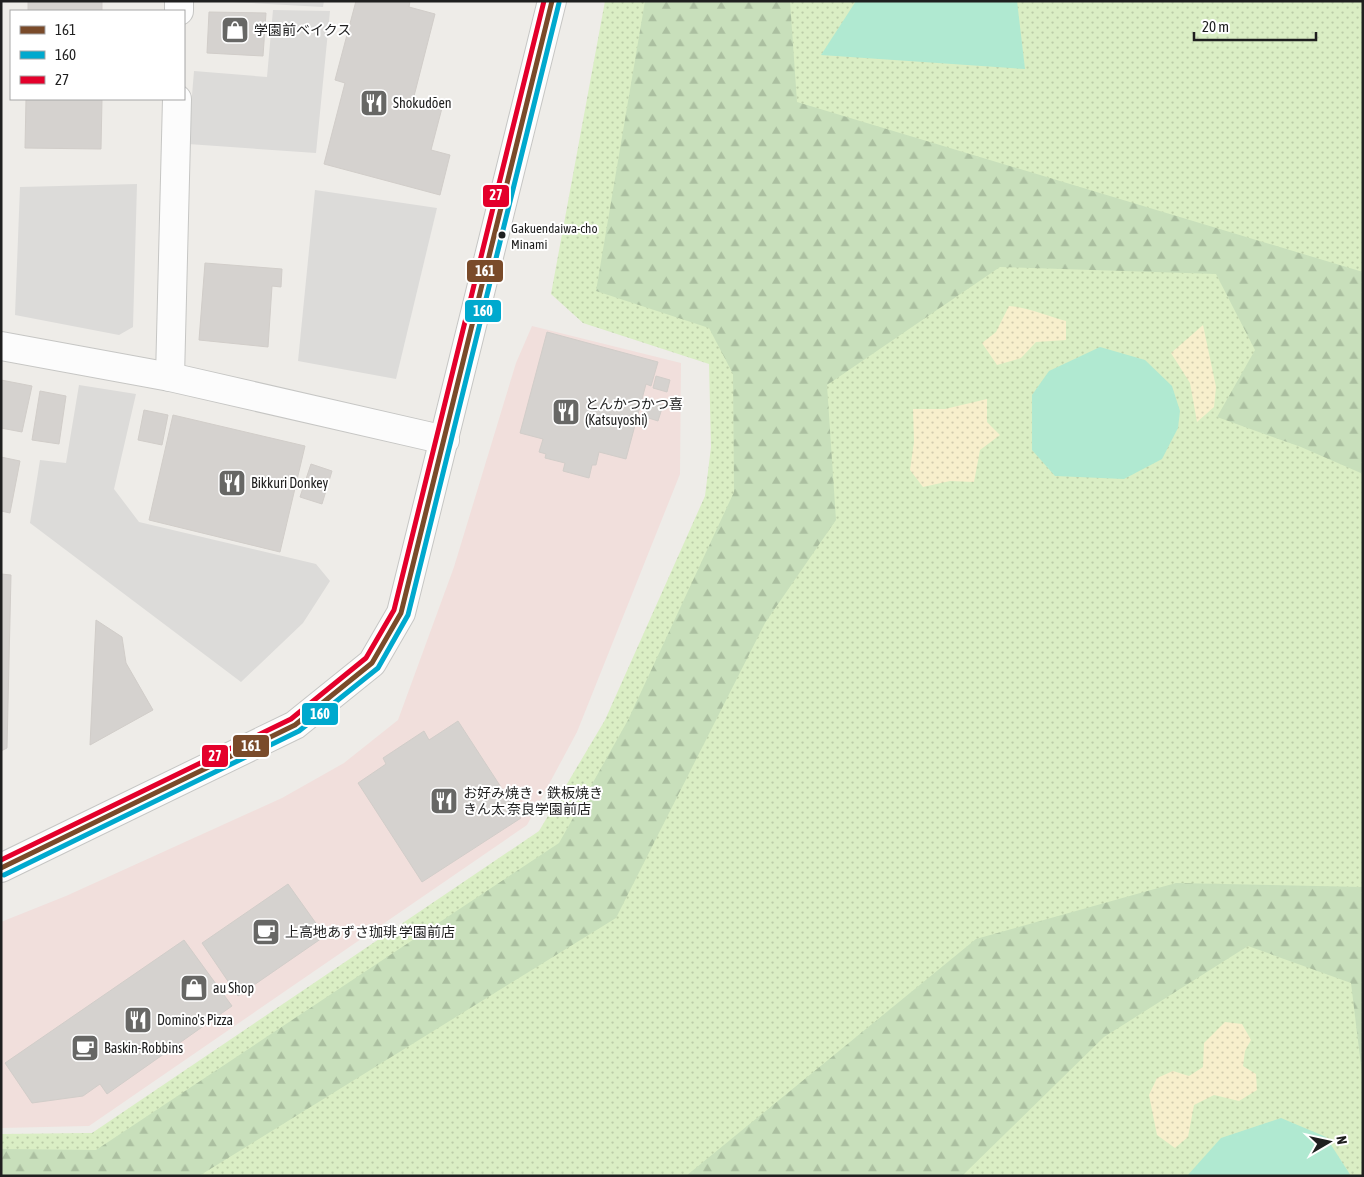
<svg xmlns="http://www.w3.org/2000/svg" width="1364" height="1177" viewBox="0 0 1364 1177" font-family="'Asap Condensed','Noto Sans JP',sans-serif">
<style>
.commercial{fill:#f1dfdc}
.religious{fill:#dcdbd9}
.grass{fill:url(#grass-dots)}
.forest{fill:url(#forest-firs)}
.sand{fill:url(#sand-dots)}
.pitch{fill:#b0e9d1}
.building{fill:#d5d2cf;stroke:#d1cdc9}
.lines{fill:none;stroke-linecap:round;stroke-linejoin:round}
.minor-casing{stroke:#c6c6c4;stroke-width:30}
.tertiary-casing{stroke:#c6c6c4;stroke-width:30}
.minor{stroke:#fcfcfc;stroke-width:28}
.tertiary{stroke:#fcfcfc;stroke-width:28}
.bus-1-casing{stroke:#fff;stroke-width:9}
.bus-2-casing{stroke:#fff;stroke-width:9}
.bus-3-casing{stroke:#fff;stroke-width:9}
.bus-1{stroke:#7a4b2a;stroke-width:5}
.bus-2{stroke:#00a9ce;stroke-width:5}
.bus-3{stroke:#e4002b;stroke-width:5}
.bus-dot{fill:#1f1f1f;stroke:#fff;stroke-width:2}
.labels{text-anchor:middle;stroke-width:4;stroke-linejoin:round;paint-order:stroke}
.bus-label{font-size:13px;fill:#1f1f1f;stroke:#fff;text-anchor:start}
.poi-label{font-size:14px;fill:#1f1f1f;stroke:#fff;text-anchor:start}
.line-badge{stroke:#fff;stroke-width:2}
.badge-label{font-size:14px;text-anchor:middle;font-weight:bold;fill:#fff}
</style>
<defs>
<pattern id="grass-dots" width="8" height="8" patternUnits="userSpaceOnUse" patternTransform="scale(1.25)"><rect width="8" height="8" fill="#daeec4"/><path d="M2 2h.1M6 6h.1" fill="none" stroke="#bbcca8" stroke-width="1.8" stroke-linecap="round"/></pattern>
<pattern id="forest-firs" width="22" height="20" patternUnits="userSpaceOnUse" patternTransform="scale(1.25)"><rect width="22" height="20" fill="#c8dfbb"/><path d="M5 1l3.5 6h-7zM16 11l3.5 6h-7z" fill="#abbfa0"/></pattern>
<pattern id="sand-dots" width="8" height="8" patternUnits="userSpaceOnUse" patternTransform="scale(1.25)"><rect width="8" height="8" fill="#f7efcc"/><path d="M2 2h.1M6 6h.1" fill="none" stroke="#d3ccaf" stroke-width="1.8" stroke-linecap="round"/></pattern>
</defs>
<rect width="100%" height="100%" fill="#eeece8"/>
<polygon class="commercial" points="532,326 681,363 680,474 577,732 527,825 89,1126 1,1128 1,922 66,896 282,798 344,763 398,720 454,567 516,363"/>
<g class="religious">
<polygon points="214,1 324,1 323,7"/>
<polygon points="273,10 330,11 316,153 188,144 194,71 267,77"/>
<polygon points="137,184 133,327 119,335 15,315 20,187"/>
<polygon points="315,190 437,208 396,379 298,361"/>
<polygon points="79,385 136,394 114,489 139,522 316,564 330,581 303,623 241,682 30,523 40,460 66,463"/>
</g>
<polygon class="grass" points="605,1 1363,1 1363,1176 1,1176 1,1134 92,1133 539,831 605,720 705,496 711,447 709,364 583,323 551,294"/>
<g class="forest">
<polygon points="645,1 790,1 797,102 1363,272 1363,474 1301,447 1217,417 1255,350 1216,274 1000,267 827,385 836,520 765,623 616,918 199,1176 1,1176 1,1149 96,1150 559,843 628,720 734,492 733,374 709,328 596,291"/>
<polygon points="1176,883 1363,887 1363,1082 1351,983 1248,946 1104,1037 962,1176 686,1176 976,939"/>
</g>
<g class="sand">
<path d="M1009,306C1028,307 1047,316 1066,321V340L1036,342L1021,358L997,365L982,343L996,332Z"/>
<polygon points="1203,325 1216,387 1214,407 1197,422 1190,383 1171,353"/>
<polygon points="987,399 987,422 1000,435 980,450 974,482 950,481 923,487 910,470 914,442 913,409 945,409"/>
<polygon points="1225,1022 1242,1024 1251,1040 1245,1051 1243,1066 1256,1074 1257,1090 1239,1101 1214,1095 1194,1105 1188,1137 1175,1148 1157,1135 1149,1095 1157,1078 1173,1071 1189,1076 1203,1067 1204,1043"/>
</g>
<g class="pitch">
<polygon points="856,1 1017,1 1025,69 821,55"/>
<polygon points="1100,347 1145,360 1172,386 1180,411 1178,428 1162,459 1124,479 1055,476 1032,450 1032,395 1049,371"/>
<polygon points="1281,1118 1326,1137 1351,1176 1187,1176 1221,1138"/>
</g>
<g class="building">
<rect x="28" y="1" width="74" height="10"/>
<polygon points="356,1 410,1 409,7 435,14 413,100 442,108 431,150 450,155 440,195 324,164 345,83 335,80"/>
<polygon points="209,12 266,13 263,56 207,53"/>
<polygon points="26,99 102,99 101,149 25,148"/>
<polygon points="205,263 282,269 281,287 272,286 268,347 199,340"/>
<polygon points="547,332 658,362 651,386 646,384 626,459 599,452 596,465 592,465 589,478 563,471 565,463 545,458 546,454 539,452 543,439 520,433"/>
<polygon points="656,376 670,380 667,392 653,388"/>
<polygon points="1,380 32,386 22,432 1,428"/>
<polygon points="40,391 66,396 59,444 32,440"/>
<polygon points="646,401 663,405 658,421 642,416"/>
<polygon points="144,410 168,415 162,445 138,440"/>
<polygon points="173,415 305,446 280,552 149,520"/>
<polygon points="1,457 20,461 10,513 1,511"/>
<polygon points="311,464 332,471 322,504 300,497"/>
<polygon points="1,574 11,575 7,748 1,751"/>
<polygon points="96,620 122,637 126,663 153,710 90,745"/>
<polygon points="458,721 521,818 422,882 358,783 386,764 383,758 424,731 429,740"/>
<polygon points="288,884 325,936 238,996 202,943"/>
<polygon points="184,940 232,1006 107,1094 100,1084 83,1096 32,1103 5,1063"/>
</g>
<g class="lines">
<defs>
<g id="minor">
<polyline points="179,11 179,1"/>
<polyline points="1,346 170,377 445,440"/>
<polyline points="170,377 177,99"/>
</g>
<polyline id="tertiary" points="1,868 295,725 372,663 401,613 552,1"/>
</defs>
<use href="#minor" class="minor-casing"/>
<use href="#tertiary" class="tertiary-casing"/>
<use href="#minor" class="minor"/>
<use href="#tertiary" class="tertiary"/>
<defs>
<polyline id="bus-1" points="1,868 295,725 372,663 401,613 552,1"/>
<polyline id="bus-2" points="4,875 299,731 378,668 408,615 559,3"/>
<polyline id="bus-3" points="1,860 291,719 366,658 394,610 544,1"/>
</defs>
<use href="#bus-1" class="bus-1-casing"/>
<use href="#bus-2" class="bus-2-casing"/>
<use href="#bus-3" class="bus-3-casing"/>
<use href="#bus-1" class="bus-1"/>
<use href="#bus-2" class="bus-2"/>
<use href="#bus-3" class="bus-3"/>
</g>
<defs>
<symbol id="shop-square" viewBox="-11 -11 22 22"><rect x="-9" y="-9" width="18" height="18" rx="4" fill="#676765" stroke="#fff"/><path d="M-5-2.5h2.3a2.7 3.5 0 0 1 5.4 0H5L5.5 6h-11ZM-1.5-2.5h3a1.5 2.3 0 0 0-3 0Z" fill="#fff"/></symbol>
<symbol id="restaurant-square" viewBox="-11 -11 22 22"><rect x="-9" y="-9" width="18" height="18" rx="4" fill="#676765" stroke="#fff"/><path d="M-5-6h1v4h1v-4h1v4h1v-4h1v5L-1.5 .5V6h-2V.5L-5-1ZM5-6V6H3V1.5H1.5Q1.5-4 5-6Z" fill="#fff"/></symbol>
<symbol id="cafe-square" viewBox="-11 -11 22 22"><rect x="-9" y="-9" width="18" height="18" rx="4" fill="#676765" stroke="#fff"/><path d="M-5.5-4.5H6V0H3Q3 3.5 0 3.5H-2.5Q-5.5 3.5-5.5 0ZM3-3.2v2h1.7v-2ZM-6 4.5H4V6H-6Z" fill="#fff"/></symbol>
</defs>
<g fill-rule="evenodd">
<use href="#shop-square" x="219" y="14" width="32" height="32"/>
<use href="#restaurant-square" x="358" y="87" width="32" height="32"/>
<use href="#restaurant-square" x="550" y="396" width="32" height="32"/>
<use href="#restaurant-square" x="216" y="467" width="32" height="32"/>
<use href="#restaurant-square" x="428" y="785" width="32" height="32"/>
<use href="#cafe-square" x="250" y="916" width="32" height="32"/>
<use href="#shop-square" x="178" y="972" width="32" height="32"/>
<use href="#restaurant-square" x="122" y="1004" width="32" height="32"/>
<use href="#cafe-square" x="69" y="1032" width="32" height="32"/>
</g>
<circle class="bus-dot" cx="502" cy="235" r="4.5"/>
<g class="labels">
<g class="bus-label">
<text x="511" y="233">Gakuendaiwa-cho<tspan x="511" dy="16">Minami</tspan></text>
</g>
<g class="poi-label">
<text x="254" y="35">学園前ベイクス</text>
<text x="393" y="108">Shokudōen</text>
<text x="585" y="409">とんかつかつ喜<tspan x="585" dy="16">(Katsuyoshi)</tspan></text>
<text x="251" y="488">Bikkuri Donkey</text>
<text x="463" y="798">お好み焼き・鉄板焼き<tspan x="463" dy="16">きん太 奈良学園前店</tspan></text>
<text x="285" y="937">上高地あずさ珈琲 学園前店</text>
<text x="213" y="993">au Shop</text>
<text x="157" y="1025">Domino's Pizza</text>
<text x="104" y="1053">Baskin-Robbins</text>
</g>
</g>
<g class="line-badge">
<rect x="482" y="184" width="28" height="24" rx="5" fill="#e4002b"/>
<rect x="466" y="259" width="38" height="24" rx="5" fill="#7a4b2a"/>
<rect x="464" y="299" width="38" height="24" rx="5" fill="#00a9ce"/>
<rect x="301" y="702" width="38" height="24" rx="5" fill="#00a9ce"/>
<rect x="232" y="734" width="38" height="24" rx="5" fill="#7a4b2a"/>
<rect x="201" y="744" width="28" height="24" rx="5" fill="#e4002b"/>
</g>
<g class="badge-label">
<text x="496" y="200">27</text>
<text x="485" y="276">161</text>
<text x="483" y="316">160</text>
<text x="320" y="719">160</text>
<text x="251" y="751">161</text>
<text x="215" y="761">27</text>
</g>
<rect width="1364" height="1177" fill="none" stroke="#1f1f1f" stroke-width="5"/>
<rect x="10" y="10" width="175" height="90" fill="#ffffff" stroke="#a5a5a5"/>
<rect x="20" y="26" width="25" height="8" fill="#7a4b2a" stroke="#a5a5a5"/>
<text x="55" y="35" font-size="15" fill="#1f1f1f">161</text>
<rect x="20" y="51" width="25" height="8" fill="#00a9ce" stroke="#a5a5a5"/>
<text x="55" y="60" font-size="15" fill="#1f1f1f">160</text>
<rect x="20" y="76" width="25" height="8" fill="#e4002b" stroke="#a5a5a5"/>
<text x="55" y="85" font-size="15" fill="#1f1f1f">27</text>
<g transform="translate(1329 1142) rotate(81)" stroke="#ffffff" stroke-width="4" paint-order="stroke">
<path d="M0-4L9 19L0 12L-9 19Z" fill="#1f1f1f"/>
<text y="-8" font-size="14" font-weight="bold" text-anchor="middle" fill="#1f1f1f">N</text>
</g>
<path d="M1194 32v8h122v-8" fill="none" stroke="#1f1f1f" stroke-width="2.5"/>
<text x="1202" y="32" font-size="15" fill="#1f1f1f" stroke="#ffffff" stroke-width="4" paint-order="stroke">20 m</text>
</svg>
